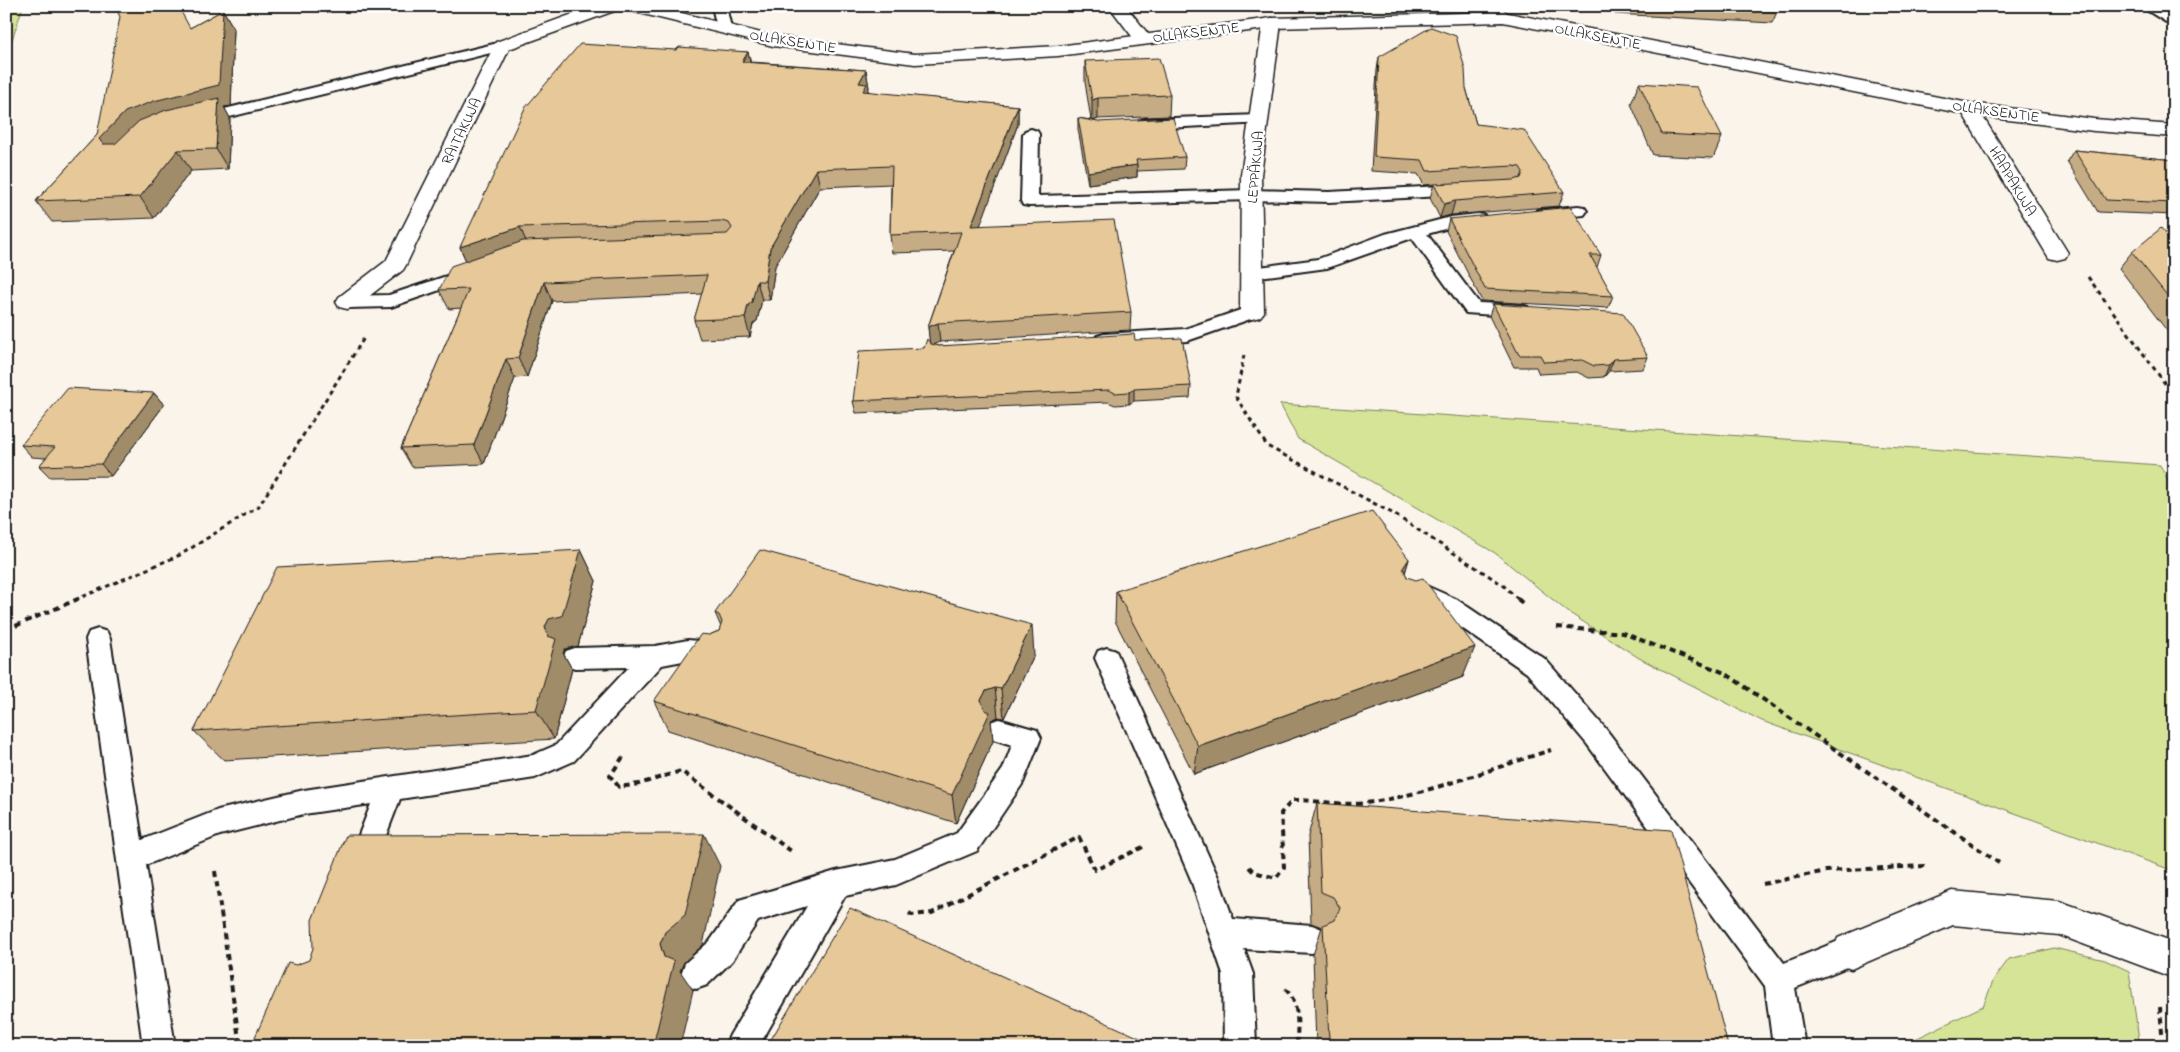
<svg xmlns="http://www.w3.org/2000/svg" width="2180" height="1052" viewBox="0 0 2180 1052" font-family="'Indie Flower',sans-serif">
<style>
.green{fill:#d6e497;stroke:#79805a}
.lines{fill:none;stroke-linecap:round;stroke-linejoin:round}
.service-casing{stroke:#1c1c1c;stroke-width:4}
.minor-casing{stroke:#1c1c1c;stroke-width:3}
.tertiary-casing{stroke:#1c1c1c;stroke-width:3}
.path-far1{stroke:#1c1c1c;stroke-width:3;stroke-dasharray:4.5 4;stroke-linecap:butt}
.path{stroke:#1c1c1c;stroke-width:4;stroke-dasharray:6 4.5;stroke-linecap:butt}
.service{fill:#fff;fill-rule:evenodd}
.minor{fill:#fff;fill-rule:evenodd}
.tertiary{fill:#fff;fill-rule:evenodd}
.wall{fill:#c6ac84;stroke:#1c1c1c}
.shaded-wall{fill:#a18c6b;stroke:#1c1c1c}
.building{fill:#e6c899;stroke:#1c1c1c}
.labels{text-anchor:middle;stroke-width:5;stroke-linejoin:round;paint-order:stroke}
.far-street-label{font-size:15px;fill:#1c1c1c;stroke:#fff}
</style>
<rect width="100%" height="100%" fill="#faf4eb"/>
<filter id="ink" filterUnits="userSpaceOnUse"><feTurbulence type="fractalNoise" baseFrequency=".02" numOctaves="2"/><feDisplacementMap in="SourceGraphic" scale="10" xChannelSelector="R" yChannelSelector="G"/><feConvolveMatrix kernelMatrix="1 2 1 2 8 2 1 2 1" color-interpolation-filters="sRGB"/></filter>
<g filter="url(#ink)">
<g class="green">
<polygon points="6,6 23,6 6,58"/>
<polygon points="1280,404 2160,465 2174,492 2174,871 1762,721 1639,658 1568,612 1495,553 1298,439"/>
<polygon points="2054,948 2105,960 2129,971 2140,1046 1901,1046 1983,1006 1994,979 2009,959"/>
</g>
<g class="lines">
<defs>
<g id="service">
<polygon points="712,6 726,6 731,28 729,31 724,32 717,28"/>
<polygon points="2140,6 2157,6 2174,17 2174,27"/>
<polygon points="502,42 507,43 509,46 507,49 197,125 191,123 189,120 191,117"/>
<polygon points="1259,115 1265,117 1267,120 1265,123 1145,129 1139,127 1137,124 1139,121 1145,119"/>
<polygon points="1031,129 1037,131 1039,134 1038,196 1251,190 1329,192 1461,185 1467,186 1469,190 1467,194 1461,195 1329,202 1251,200 1029,206 1023,205 1021,201 1023,134 1025,131"/>
<polygon points="1578,206 1584,207 1587,211 1584,215 1543,219 1537,218 1534,214 1537,210"/>
<polygon points="1478,214 1484,215 1487,219 1484,223 1452,227 1427,234 1479,303 1521,305 1528,307 1530,311 1528,315 1521,317 1466,313 1412,238 1327,268 1252,278 1246,277 1243,273 1246,269 1252,268 1318,259 1385,234 1451,217"/>
<polygon points="471,268 477,269 480,273 477,277 391,307 347,308 340,306 338,302 340,298 347,296 389,295"/>
<polygon points="1252,306 1259,308 1261,312 1259,316 1187,341 1104,346 1097,344 1094,340 1097,336 1104,334 1185,329"/>
<polygon points="1424,585 1456,599 1545,659 1605,728 1784,963 1851,936 1862,941 1866,951 1862,961 1795,988 1805,1046 1773,1046 1765,986 1587,744 1527,673 1440,613 1422,604 1416,605 1408,603 1404,596 1408,589"/>
<polygon points="98,629 107,632 110,639 142,840 218,810 304,790 533,755 556,745 629,667 575,668 566,665 563,658 566,651 575,648 655,646 688,640 720,643 729,646 732,653 729,660 720,663 688,660 662,665 574,761 544,774 535,778 400,799 372,872 362,876 352,872 348,863 371,804 304,814 220,835 146,865 175,1046 143,1046 86,639 89,632"/>
<polygon points="1107,648 1116,651 1119,658 1218,877 1233,919 1312,925 1322,929 1327,939 1322,949 1312,953 1244,949 1253,974 1256,1046 1224,1046 1223,974 1190,877 1095,658 1098,651"/>
<polygon points="999,719 1037,730 1041,738 1023,783 977,851 896,885 845,896 759,1046 725,1046 730,1035 807,906 758,921 732,961 707,985 696,989 685,985 681,974 685,963 710,941 739,900 836,871 895,859 957,833 1003,769 1012,745 990,738 986,730 990,722"/>
</g>
<g id="minor">
<polygon points="595,6 619,6 617,10 509,49 406,265 403,270 355,307 347,309 339,307 336,302 339,297 386,261 496,42"/>
<polygon points="1109,6 1126,6 1152,39 1149,43 1143,44 1137,43"/>
<path d="M1481,6H1500L1511,17L1509,21C1498,23 1487,15 1481,6Z"/>
<polygon points="1272,18 1278,19 1281,23 1261,175 1264,312 1260,317 1252,319 1244,317 1240,312 1241,175 1263,23 1266,19"/>
<polygon points="1969,103 1976,105 1978,109 2068,253 2065,258 2057,260 2049,258 2046,253 1960,109 1962,105"/>
<polygon points="1952,891 2059,901 2174,942 2174,978 2059,935 1953,925 1851,969 1838,964 1833,951 1838,938"/>
</g>
<polygon id="tertiary" points="625,6 654,6 773,36 915,54 1058,46 1272,18 1503,12 1969,103 2094,119 2174,125 2174,137 2094,131 1969,115 1503,22 1272,28 1058,56 915,64 773,46 627,10"/>
</defs>
<use href="#service" class="service-casing"/>
<use href="#minor" class="minor-casing"/>
<use href="#tertiary" class="tertiary-casing"/>
<g class="path-far1">
<polyline points="2088,277 2174,396"/>
<polyline points="1244,355 1236,397 1267,446 1392,513 1503,585 1519,600"/>
<polyline points="75,600 180,555 259,506 364,338"/>
</g>
<g class="path">
<polyline points="1518,599 1522,603"/>
<polyline points="1557,627 1623,633 1725,673 1999,863"/>
<polyline points="6,630 78,599"/>
<polyline points="623,757 610,776 619,787 639,784 681,771 791,851"/>
<path d="M1249,867L1254,872L1276,878L1284,868L1281,813L1293,800C1317,800 1342,806 1366,803C1429,794 1490,769 1551,750"/>
<polyline points="215,871 240,1046"/>
<polyline points="1763,884 1826,871 1925,866"/>
<polyline points="909,913 912,915 932,913 1079,837 1095,870 1143,847"/>
<path d="M1285,989C1301,1003 1297,1027 1297,1046"/>
<polyline points="2160,1007 2163,1046"/>
</g>
<use href="#service" class="service"/>
<use href="#minor" class="minor"/>
<use href="#tertiary" class="tertiary"/>
</g>
<g class="wall">
<polygon points="1612,6 1773,6 1777,12 1772,23 1615,14"/>
<polygon points="223,10 234,29 231,106 224,107 230,118 228,169 191,171 154,218 52,222 36,201 97,135 190,28"/>
<polygon points="676,50 748,52 751,62 866,70 869,88 868,92 1018,106 1018,124 980,225 1131,312 1130,330 940,342 934,345 939,346 1135,340 1191,386 1190,398 1134,401 1129,404 1115,405 1108,402 856,413 853,401 924,348 930,343 928,327 954,251 892,253 890,235 891,184 820,187 775,266 770,300 762,300 757,321 753,324 750,337 700,339 694,320 702,294 552,301 527,377 515,378 484,464 412,467 401,448 461,308 449,309 439,290 466,261 460,247"/>
<polygon points="1379,57 1466,88 1476,124 1564,192 1559,206 1451,215 1440,218 1430,198 1434,184 1424,185 1418,174 1371,171 1377,70"/>
<polygon points="1085,61 1170,95 1169,116 1098,119 1093,121 1185,157 1184,169 1137,171 1137,177 1088,184 1078,129 1078,118 1091,120 1085,82"/>
<polygon points="1639,83 1722,137 1713,158 1653,155 1631,104"/>
<polygon points="2074,150 2174,160 2174,215 2098,212 2067,161"/>
<polygon points="1449,219 1601,255 1597,267 1596,267 1613,296 1608,308 1482,301 1446,231"/>
<polygon points="2174,243 2174,340 2119,268 2132,252"/>
<polygon points="1493,304 1648,357 1643,369 1609,371 1604,377 1589,378 1577,372 1539,374 1536,367 1514,367 1489,316"/>
<polygon points="154,393 164,405 111,476 50,477 39,466 46,458 32,457 21,445"/>
<polygon points="581,550 596,581 578,646 565,649 563,653 572,669 554,739 224,760 194,731"/>
<polygon points="1409,559 1405,573 1463,677 1194,774 1115,621 1116,591"/>
<polygon points="715,613 1034,655 1004,718 998,717 991,720 993,741 956,823 668,730 654,701 709,635 719,631 721,627"/>
<polygon points="1317,803 1728,1046 1316,1046 1313,955 1322,927 1311,923 1308,836"/>
</g>
<g class="shaded-wall">
<polygon points="223,10 234,29 231,106 224,107 230,118 228,169 216,149 218,109 113,160 99,139"/>
<polygon points="748,52 752,70 742,62"/>
<polygon points="866,70 869,88 868,89 870,102 859,83"/>
<polygon points="1098,98 1098,119 1092,121 1092,100"/>
<polygon points="1018,106 1018,124 973,245 971,226"/>
<polygon points="178,150 191,171 154,218 140,197"/>
<polygon points="1137,165 1137,177 1088,184 1088,172"/>
<polygon points="816,169 820,187 775,266 770,300 765,281 770,248"/>
<polygon points="1455,201 1451,215 1440,218 1444,204"/>
<polygon points="520,227 528,246 468,266 460,247"/>
<polygon points="757,281 762,300 757,321 753,324 750,337 745,318 748,305"/>
<polygon points="544,282 552,301 527,377 518,358"/>
<polygon points="938,323 940,342 930,346 928,327"/>
<polygon points="506,359 515,378 484,464 474,445"/>
<polygon points="1614,359 1609,371 1604,377 1609,365"/>
<polygon points="1134,389 1134,401 1129,404 1129,392"/>
<polygon points="154,393 164,405 111,476 101,464"/>
<polygon points="581,550 596,581 578,646 565,649 563,653 572,669 554,739 536,710 548,636 545,627"/>
<polygon points="1409,559 1400,590 1403,568"/>
<polygon points="1032,625 1034,655 1004,718 1001,689"/>
<polygon points="1475,647 1463,677 1194,774 1198,746"/>
<polygon points="995,688 998,717 991,720 993,741 956,823 952,795 981,700 986,691"/>
<polygon points="704,834 720,866 703,945 684,962 680,971 693,990 680,1046 653,1046 664,957 660,944"/>
</g>
<g class="building">
<polygon points="115,6 178,6 190,28 223,10 219,85 154,101 125,112 99,139 103,144 115,144 139,121 166,110 219,98 216,149 178,150 140,197 36,201 97,135 120,17"/>
<polygon points="1672,6 1773,6 1777,12"/>
<polygon points="1431,27 1456,36 1465,69 1466,88 1476,124 1524,130 1564,192 1455,201 1444,204 1434,184 1514,180 1521,178 1523,172 1520,167 1513,166 1427,171 1422,160 1374,157 1379,57"/>
<polygon points="580,44 676,50 679,47 748,52 742,62 866,70 859,83 867,84 863,91 1018,106 971,226 1114,220 1131,312 938,323 928,327 961,232 890,235 892,166 816,169 770,248 765,281 757,281 752,302 748,305 745,318 694,320 707,275 544,282 518,358 506,359 474,445 401,448 469,289 439,290 451,266 523,241 727,234 732,228 729,223 721,221 520,227 460,247 525,108"/>
<polygon points="1159,58 1170,95 1098,98 1092,100 1085,61"/>
<polygon points="1639,83 1697,87 1722,137 1662,134"/>
<polygon points="1078,118 1098,122 1173,118 1185,157 1136,160 1137,165 1088,172"/>
<polygon points="2074,150 2174,160 2174,203 2106,200"/>
<polygon points="1571,207 1601,255 1590,255 1613,296 1485,289 1449,219"/>
<polygon points="2161,228 2174,243 2174,304 2132,252"/>
<polygon points="1493,304 1623,313 1648,357 1614,359 1609,365 1594,366 1582,360 1544,362 1540,355 1519,355"/>
<polygon points="1134,334 1135,340 1182,338 1191,386 1134,389 1129,392 1115,393 1109,390 853,401 859,351 924,348 927,339 931,344 939,346"/>
<polygon points="68,388 154,393 101,464 39,466 55,447 21,445"/>
<polygon points="1372,511 1409,559 1403,568 1407,577 1416,580 1423,578 1475,647 1198,746 1116,591"/>
<polygon points="581,550 562,616 549,619 545,627 548,636 556,639 536,710 194,731 277,567"/>
<polygon points="760,550 1032,625 1001,689 995,688 986,691 981,700 985,710 990,712 952,795 654,701 701,634 709,635 719,631 722,622 719,615 715,613"/>
<polygon points="1317,803 1671,830 1728,1046 1409,1046 1329,1039 1323,925 1334,920 1340,908 1333,897 1321,892"/>
<polygon points="704,834 685,915 665,932 660,944 664,957 674,961 653,1046 251,1046 288,963 296,965 309,960 313,948 312,920 346,835"/>
<polygon points="850,908 1158,1046 767,1046"/>
</g>
</g>
<g class="labels">
<g class="far-street-label">
<text transform="translate(1196 32) rotate(-7)" y="5">OLLAKSENTIE</text>
<text transform="translate(1598 36) rotate(11)" y="5">OLLAKSENTIE</text>
<text transform="translate(793 41) rotate(9)" y="5">OLLAKSENTIE</text>
<text transform="translate(1996 111) rotate(8)" y="5">OLLAKSENTIE</text>
<text transform="translate(461 131) rotate(-64)" y="5">RAITAKUJA</text>
<text transform="translate(1255 167) rotate(-85)" y="5">LEPPÄKUJA</text>
<text transform="translate(2013 181) rotate(59)" y="5">HAAPAKUJA</text>
</g>
</g>
<rect width="2180" height="1052" fill="none" stroke="#fff" stroke-width="25"/>
<rect x="12" y="12" width="2155" height="1027" fill="none" stroke="#1c1c1c" stroke-width="2" filter="url(#ink)"/>
</svg>
